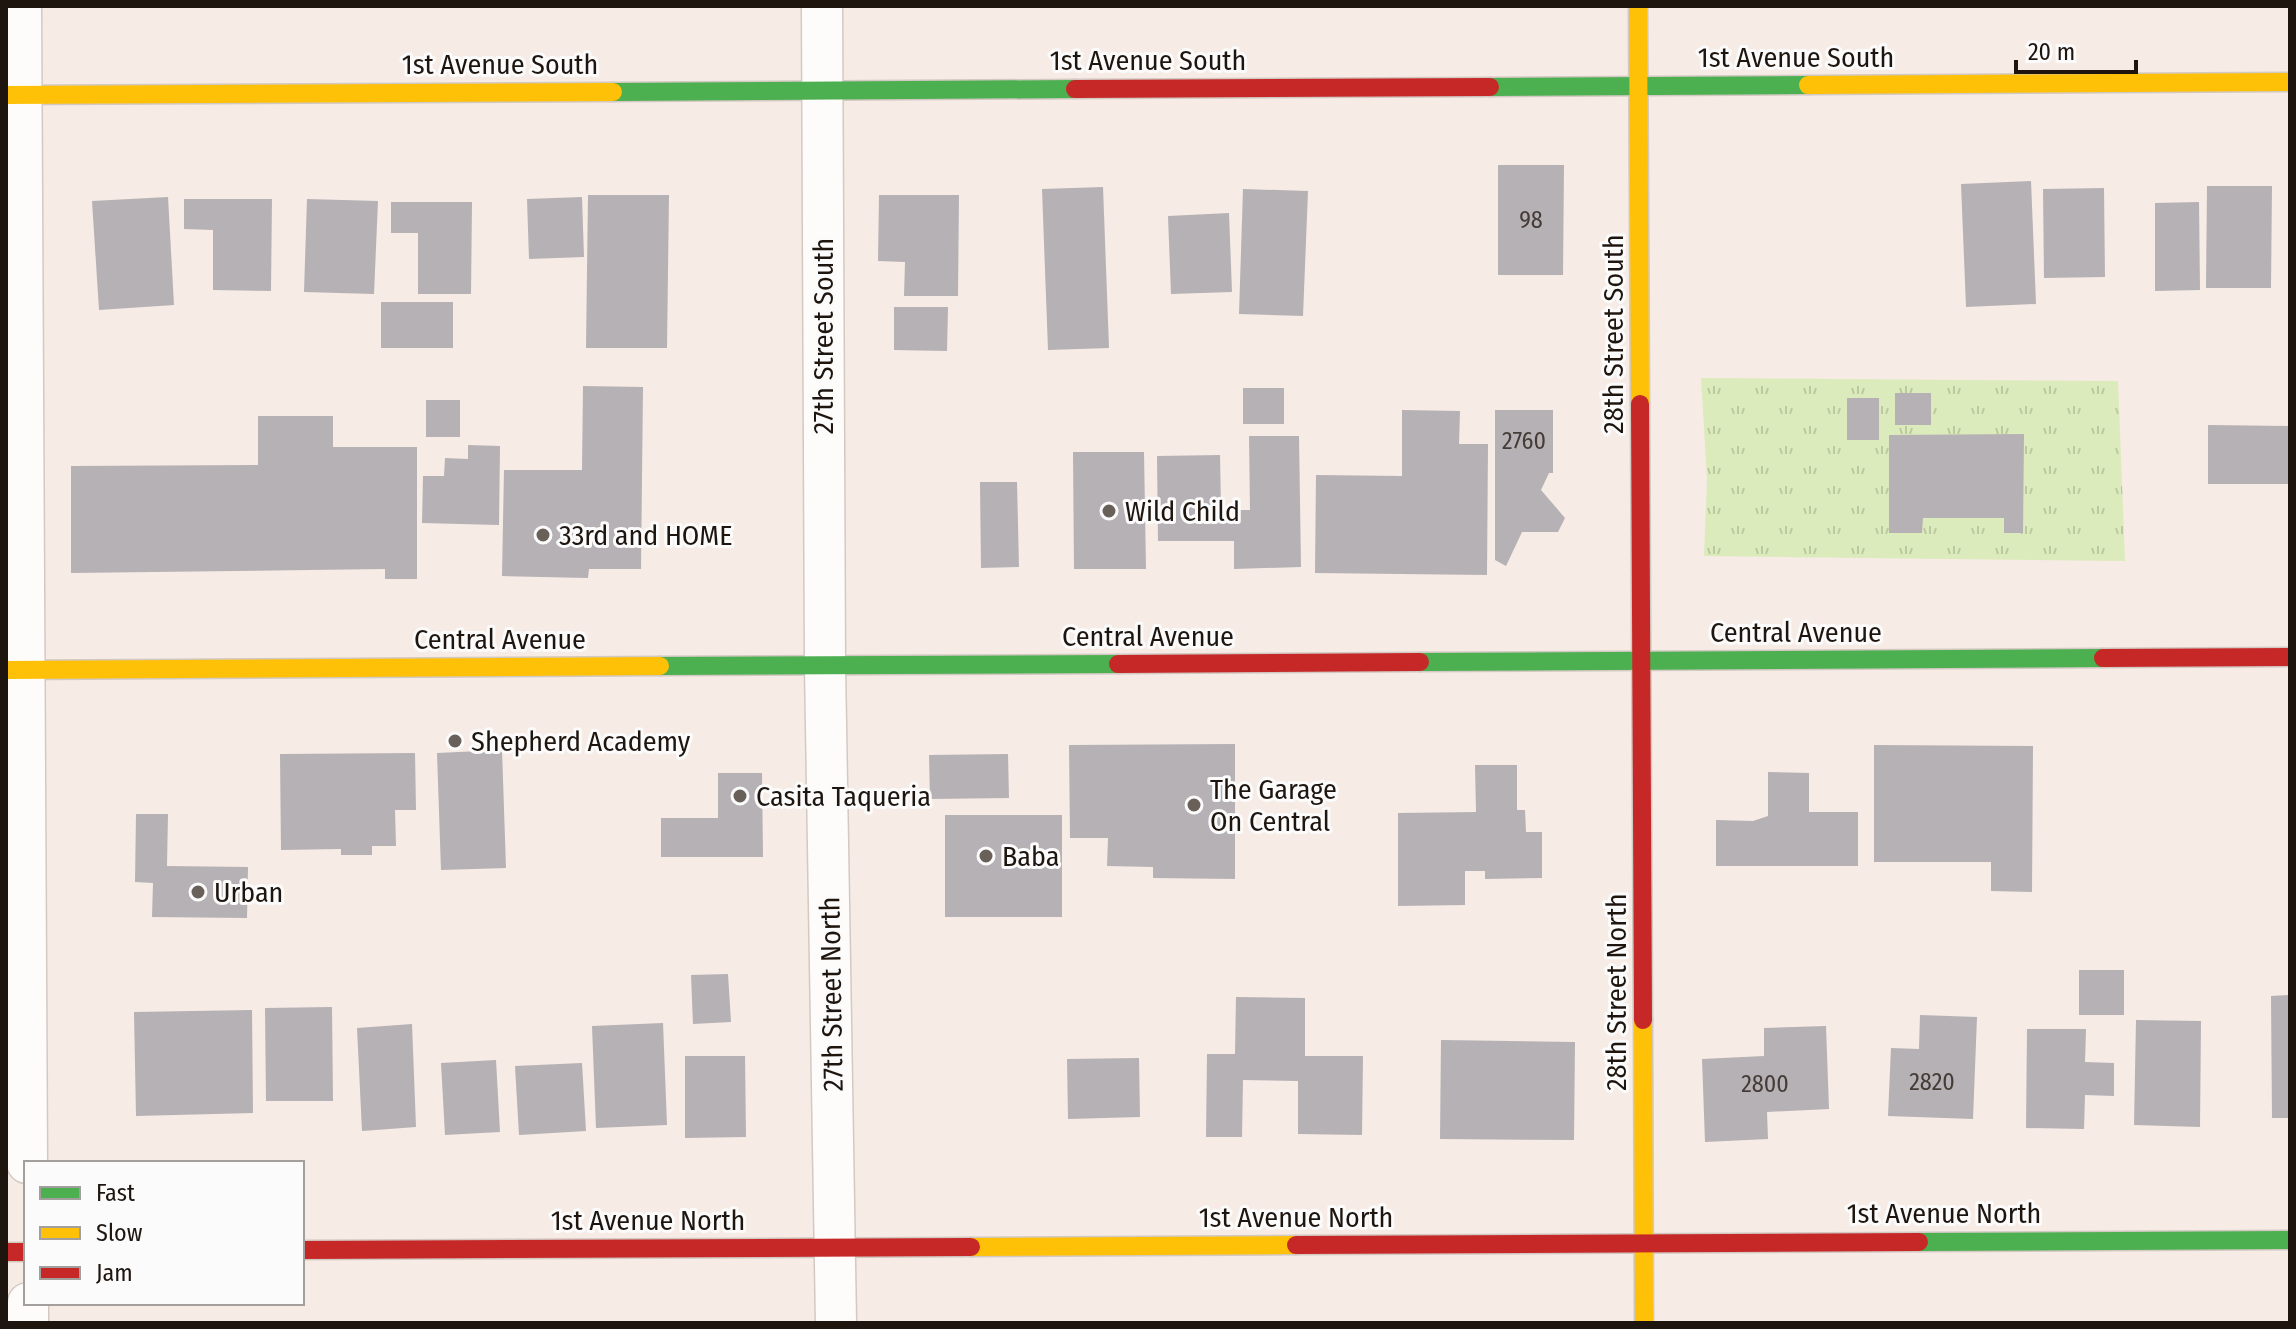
<svg xmlns="http://www.w3.org/2000/svg" width="2296" height="1329" viewBox="0 0 2296 1329" font-family="'Fira Sans Condensed',sans-serif">
<style>
.grass{fill:url(#grass-tufts)}
.building{fill:#b6b1b4}
.lines{fill:none;stroke-linecap:round;stroke-linejoin:round}
.street-casing{stroke:#d3c9c3;stroke-width:43}
.fast-casing{stroke:#d3c9c3;stroke-width:21}
.slow-casing{stroke:#d3c9c3;stroke-width:21}
.jam-casing{stroke:#d3c9c3;stroke-width:21}
.street{stroke:#fefcfb;stroke-width:40}
.fast{stroke:#4caf50;stroke-width:18}
.slow{stroke:#ffc107;stroke-width:18}
.jam{stroke:#c62828;stroke-width:18}
.poi-dot{fill:#6a605a;stroke:#fbfbfb;stroke-width:3}
.labels{text-anchor:middle;stroke-width:6;stroke-linejoin:round;paint-order:stroke}
.number-label{font-size:24px;fill:#453c38}
.street-label{font-size:28px;fill:#1f150f;stroke:#fbfbfb}
.poi-label{font-size:28px;fill:#1f150f;stroke:#fbfbfb;text-anchor:start}
</style>
<defs>
<pattern id="grass-tufts" width="24" height="20" patternUnits="userSpaceOnUse" patternTransform="scale(2)"><rect width="24" height="20" fill="#dcebbb"/><path d="M3 7l-1-3M5 7V3M7 7l1-3M15 17l-1-3M17 17v-4M19 17l1-3" fill="none" stroke="#bcc9a0"/></pattern>
</defs>
<rect width="100%" height="100%" fill="#f6ebe5"/>
<polygon class="grass" points="1701,378 2118,381 2125,561 1704,556 1707,480"/>
<g class="building">
<polygon points="1498,165 1564,165 1563,275 1498,275"/>
<polygon points="2031,181 2036,304 1966,307 1961,184"/>
<polygon points="2207,186 2272,186 2271,288 2206,288"/>
<polygon points="1103,187 1109,348 1048,350 1042,189"/>
<polygon points="2104,188 2105,277 2044,278 2043,189"/>
<polygon points="1243,189 1308,191 1303,316 1239,314"/>
<polygon points="588,195 669,195 667,348 586,348"/>
<polygon points="879,195 959,195 958,296 904,296 905,262 878,261"/>
<polygon points="168,197 174,305 99,310 92,201"/>
<polygon points="582,197 584,257 529,259 527,199"/>
<polygon points="184,199 272,199 271,291 213,290 213,230 184,229"/>
<polygon points="307,199 378,201 374,294 304,292"/>
<polygon points="391,202 472,202 471,294 418,294 418,233 391,233"/>
<polygon points="2199,202 2200,290 2155,291 2155,203"/>
<polygon points="1229,213 1232,292 1171,294 1168,216"/>
<rect x="381" y="302" width="72" height="46"/>
<polygon points="894,307 948,307 947,351 894,350"/>
<polygon points="583,386 643,387 641,569 589,569 588,578 502,576 504,470 582,470"/>
<rect x="1243" y="388" width="41" height="36"/>
<rect x="1895" y="393" width="36" height="32"/>
<rect x="1847" y="398" width="32" height="42"/>
<rect x="426" y="400" width="34" height="37"/>
<polygon points="1402,410 1460,411 1459,444 1488,444 1487,575 1315,573 1316,475 1402,476"/>
<polygon points="1495,410 1553,410 1553,473 1549,473 1541,490 1565,518 1558,532 1522,532 1506,566 1495,560"/>
<polygon points="258,416 333,416 333,447 417,447 417,579 385,579 385,569 71,573 71,466 258,465"/>
<polygon points="2208,425 2290,426 2290,484 2208,484"/>
<polygon points="2024,434 2023,533 2004,533 2004,518 1923,518 1922,533 1889,533 1889,435"/>
<polygon points="1249,436 1299,436 1301,567 1234,569 1234,541 1158,541 1157,456 1220,455 1221,510 1250,510"/>
<polygon points="468,445 500,446 499,525 422,523 423,476 444,476 445,458 468,459"/>
<polygon points="1073,452 1144,452 1146,569 1074,569"/>
<polygon points="980,482 1017,482 1019,567 981,568"/>
<polygon points="1235,744 1235,879 1153,878 1153,867 1107,866 1108,838 1070,838 1069,745"/>
<polygon points="1874,745 2033,746 2032,892 1991,891 1991,862 1874,862"/>
<polygon points="502,750 506,868 441,870 437,753"/>
<polygon points="415,753 416,810 395,810 396,846 372,846 372,855 341,855 341,849 281,850 280,754"/>
<polygon points="1008,754 1009,798 930,799 929,755"/>
<polygon points="1475,765 1517,765 1517,810 1525,810 1526,832 1542,832 1542,878 1485,879 1485,871 1465,871 1465,905 1398,906 1398,813 1476,812"/>
<polygon points="1768,772 1809,773 1809,812 1858,812 1858,866 1716,866 1716,820 1753,821 1768,816"/>
<polygon points="718,773 762,773 763,857 661,857 661,818 718,818"/>
<polygon points="136,814 168,814 167,866 248,867 247,918 152,917 153,883 135,882"/>
<rect x="945" y="815" width="117" height="102"/>
<rect x="2079" y="970" width="45" height="45"/>
<polygon points="728,974 731,1022 693,1024 691,975"/>
<polygon points="2290,995 2290,1118 2272,1118 2271,996"/>
<polygon points="1236,997 1305,998 1305,1056 1363,1056 1362,1135 1298,1134 1298,1081 1243,1080 1242,1137 1206,1137 1207,1054 1235,1054"/>
<polygon points="332,1007 333,1101 266,1101 265,1008"/>
<polygon points="252,1010 253,1113 136,1116 134,1012"/>
<polygon points="1920,1015 1977,1017 1973,1119 1888,1116 1891,1048 1919,1049"/>
<polygon points="2136,1020 2201,1021 2200,1127 2134,1125"/>
<polygon points="663,1023 667,1125 596,1128 592,1026"/>
<polygon points="412,1024 416,1127 362,1131 357,1028"/>
<polygon points="1826,1026 1829,1109 1767,1112 1768,1139 1705,1142 1702,1059 1764,1056 1764,1028"/>
<polygon points="2027,1029 2086,1029 2085,1062 2114,1063 2114,1096 2085,1095 2084,1129 2026,1128"/>
<polygon points="1441,1040 1575,1042 1574,1140 1440,1139"/>
<polygon points="685,1056 745,1056 746,1137 685,1138"/>
<polygon points="1139,1058 1140,1117 1068,1119 1067,1059"/>
<polygon points="496,1060 500,1132 445,1135 441,1063"/>
<polygon points="582,1063 586,1131 519,1135 515,1066"/>
</g>
<g class="lines">
<defs>
<g id="street">
<polyline points="21,6 27,1163"/>
<polyline points="822,6 825,665 836,1323"/>
<polyline points="28,1303 28,1323"/>
</g>
<g id="fast">
<polyline points="1490,87 1808,85"/>
<polyline points="613,92 1075,89"/>
<polyline points="1420,662 2103,658"/>
<polyline points="660,666 1118,664"/>
<polyline points="1919,1242 2290,1240"/>
</g>
<g id="slow">
<polyline points="1638,6 1640,404"/>
<polyline points="1808,85 2290,82"/>
<polyline points="6,95 613,92"/>
<polyline points="6,670 660,666"/>
<polyline points="1643,1020 1644,1323"/>
<polyline points="971,1247 1296,1245"/>
</g>
<g id="jam">
<polyline points="1075,89 1490,87"/>
<polyline points="1640,404 1643,1020"/>
<polyline points="2103,658 2290,657"/>
<polyline points="1118,664 1420,662"/>
<polyline points="1296,1245 1919,1242"/>
<polyline points="302,1250 971,1247"/>
<polyline points="6,1252 26,1252"/>
</g>
</defs>
<use href="#street" class="street-casing"/>
<use href="#fast" class="fast-casing"/>
<use href="#slow" class="slow-casing"/>
<use href="#jam" class="jam-casing"/>
<use href="#street" class="street"/>
<use href="#fast" class="fast"/>
<use href="#slow" class="slow"/>
<use href="#jam" class="jam"/>
</g>
<g class="poi-dot">
<circle cx="1109" cy="511" r="8"/>
<circle cx="543" cy="535" r="8"/>
<circle cx="455" cy="741" r="8"/>
<circle cx="740" cy="796" r="8"/>
<circle cx="1194" cy="805" r="8"/>
<circle cx="986" cy="856" r="8"/>
<circle cx="198" cy="892" r="8"/>
</g>
<g class="labels">
<g class="number-label">
<text x="1531" y="228">98</text>
<text x="1524" y="449">2760</text>
<text x="1932" y="1090">2820</text>
<text x="1765" y="1092">2800</text>
</g>
<g class="street-label">
<text x="1796" y="67">1st Avenue South</text>
<text x="1148" y="70">1st Avenue South</text>
<text x="500" y="74">1st Avenue South</text>
<text transform="translate(1613 334) rotate(-90)" y="10">28th Street South</text>
<text transform="translate(823 336) rotate(-90)" y="10">27th Street South</text>
<text x="1796" y="642">Central Avenue</text>
<text x="1148" y="646">Central Avenue</text>
<text x="500" y="649">Central Avenue</text>
<text transform="translate(1616 992) rotate(-90)" y="10">28th Street North</text>
<text transform="translate(831 994) rotate(-91)" y="10">27th Street North</text>
<text x="1944" y="1223">1st Avenue North</text>
<text x="1296" y="1227">1st Avenue North</text>
<text x="648" y="1230">1st Avenue North</text>
</g>
<g class="poi-label">
<text x="1125" y="521">Wild Child</text>
<text x="559" y="545">33rd and HOME</text>
<text x="471" y="751">Shepherd Academy</text>
<text x="1210" y="799">The Garage<tspan x="1210" dy="32">On Central</tspan></text>
<text x="756" y="806">Casita Taqueria</text>
<text x="1002" y="866">Baba</text>
<text x="214" y="902">Urban</text>
</g>
</g>
<rect width="2296" height="1329" fill="none" stroke="#1f150f" stroke-width="16"/>
<rect x="24" y="1161" width="280" height="144" fill="#fbfbfb" stroke="#a39f9d" stroke-width="2"/>
<rect x="40" y="1187" width="40" height="12" fill="#4caf50" stroke="#a39f9d" stroke-width="2"/>
<text x="96" y="1201" font-size="24" fill="#1f150f">Fast</text>
<rect x="40" y="1227" width="40" height="12" fill="#ffc107" stroke="#a39f9d" stroke-width="2"/>
<text x="96" y="1241" font-size="24" fill="#1f150f">Slow</text>
<rect x="40" y="1267" width="40" height="12" fill="#c62828" stroke="#a39f9d" stroke-width="2"/>
<text x="96" y="1281" font-size="24" fill="#1f150f">Jam</text>
<path d="M2016 60v12h120v-12" fill="none" stroke="#1f150f" stroke-width="4"/>
<text x="2028" y="60" font-size="24" fill="#1f150f" stroke="#fbfbfb" stroke-width="6" paint-order="stroke">20 m</text>
</svg>
